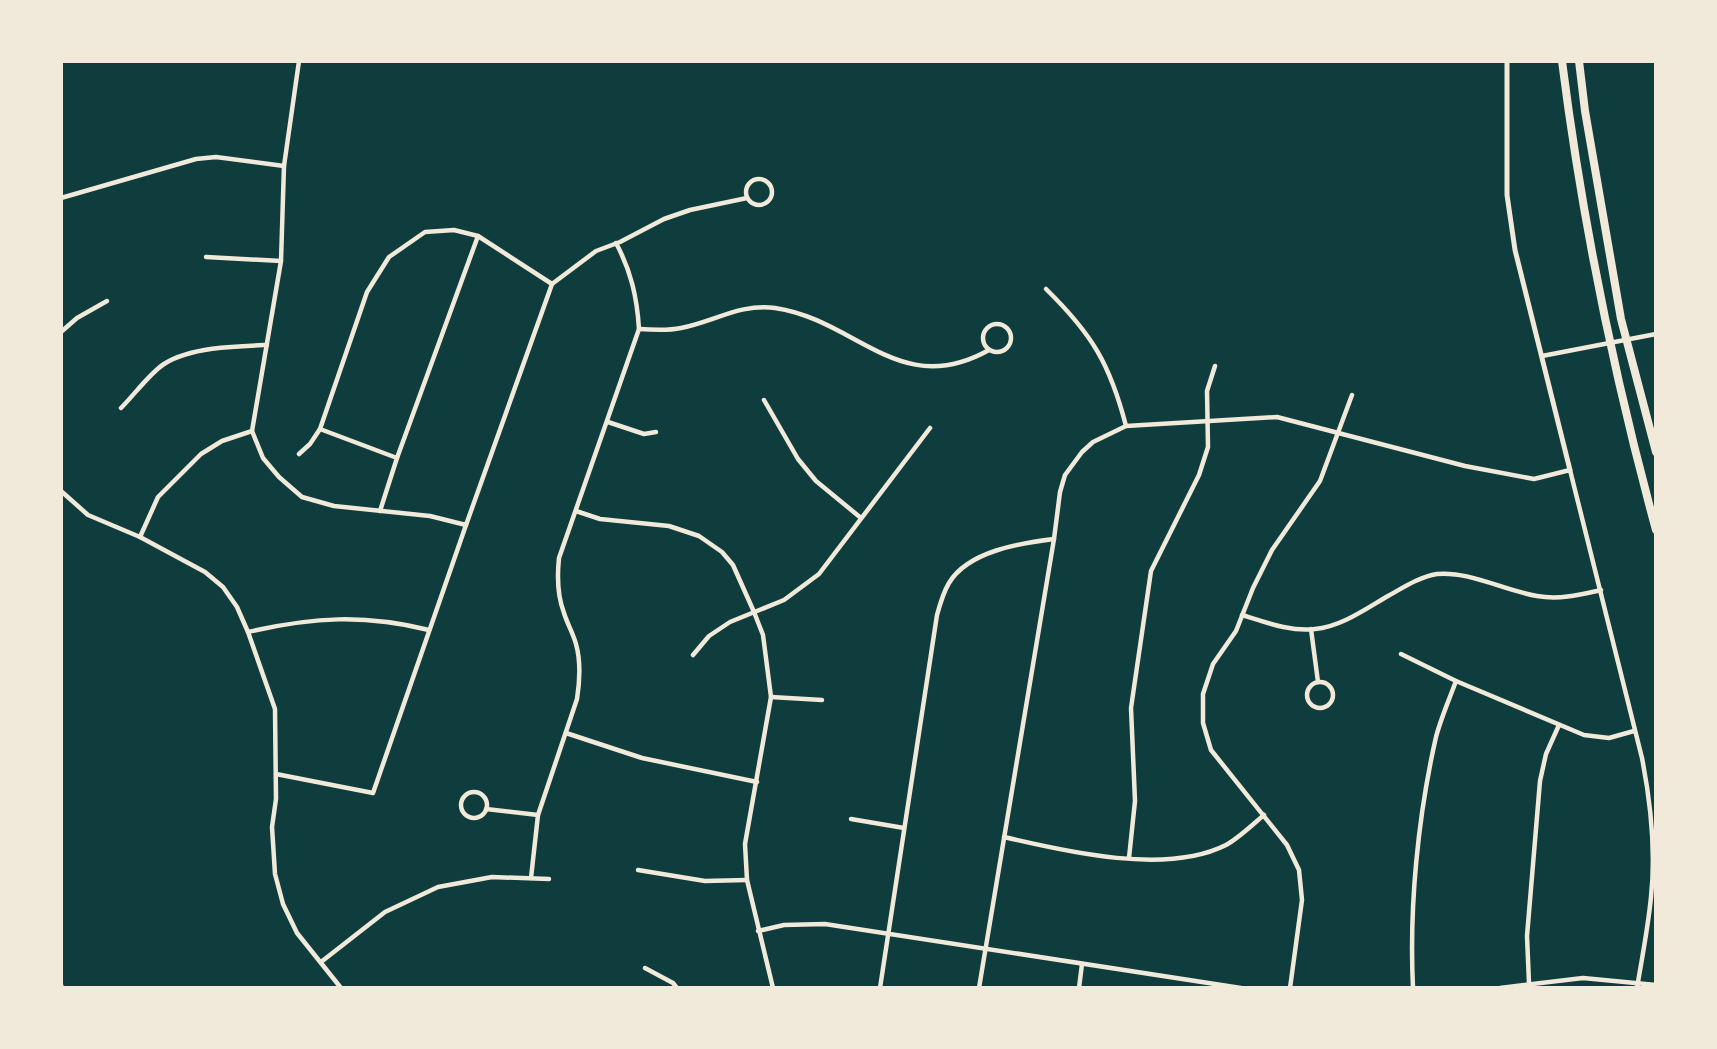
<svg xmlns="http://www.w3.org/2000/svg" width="1717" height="1049" viewBox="0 0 1717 1049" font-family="'Archivo Narrow',sans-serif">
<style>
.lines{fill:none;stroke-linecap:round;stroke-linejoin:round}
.minor{stroke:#f1e9da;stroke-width:4.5}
.tertiary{stroke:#f1e9da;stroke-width:5}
.motorway{stroke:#f1e9da;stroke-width:8}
</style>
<rect width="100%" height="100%" fill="#0f3d3e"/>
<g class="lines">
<g class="minor">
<circle cx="759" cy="192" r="13"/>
<polyline points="61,198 196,159 216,157 284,166"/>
<polyline points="206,257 281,261"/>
<polyline points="552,284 596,251 620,242 664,219 690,210 747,198"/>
<path d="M1046,289C1092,334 1110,364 1126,426"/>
<circle cx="997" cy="338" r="14"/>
<path d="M639,329C653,330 667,331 681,328C713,322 741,303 775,308C857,320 900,400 989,350"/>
<polyline points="61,332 77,318 107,301"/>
<polyline points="1542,356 1656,334"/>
<polyline points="764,400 798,459 816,481 861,518"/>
<path d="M121,408C134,395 150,373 164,364C190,347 238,346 267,345"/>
<polyline points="608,422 644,434 656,432"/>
<polyline points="320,429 397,458 380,511"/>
<polyline points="299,454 310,444 320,429 367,292 389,257 425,232 454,230 478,236 552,284 466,525 430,516 334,506 302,497 279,477 263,458 252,431 281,261 284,166 299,61"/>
<polyline points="397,458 478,236"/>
<polyline points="61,491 88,515 140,537 205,572 223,587 237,607 248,632 275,709 276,799 272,827 275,874 283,904 297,933 341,988"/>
<polyline points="576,511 600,519 669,526 699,536 722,552 733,565 754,612 763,635 771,697 745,844 747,880 773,988"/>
<polyline points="140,537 158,497 201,454 222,441 252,431"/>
<path d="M1242,615C1265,622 1291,632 1315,629C1341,627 1367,608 1388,596C1404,587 1419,577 1437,574C1470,571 1505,591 1537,596C1559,600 1579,595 1601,590"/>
<polyline points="1311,629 1318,682"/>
<path d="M248,632C313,617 364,614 429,630"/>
<polyline points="1401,654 1456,681 1584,735 1609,738 1634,731"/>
<polyline points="693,655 709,636 730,622 784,600 819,574 930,428"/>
<circle cx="1320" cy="695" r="13"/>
<polyline points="771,697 822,700"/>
<polyline points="566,733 642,758 757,782"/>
<polyline points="276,774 373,793 466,525"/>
<circle cx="474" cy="805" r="13"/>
<polyline points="486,809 538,815"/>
<polyline points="851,819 904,828"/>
<path d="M1004,837C1067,852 1167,875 1226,845C1239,838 1252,825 1264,815"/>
<polyline points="1129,858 1135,801 1131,708 1151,571 1199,475 1208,447 1207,391 1215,366"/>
<polyline points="638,870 705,881 747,880"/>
<path d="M531,878L538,815L577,699C580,680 581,662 576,644C573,633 567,623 564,613C557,595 557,577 559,558L639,329C637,297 631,271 616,243"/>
<polyline points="758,931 784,925 825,924 1241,988"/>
<polyline points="321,962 385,912 438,887 492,877 549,879"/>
<polyline points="645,968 673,983 677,988"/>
<polyline points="1529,983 1527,936 1540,781 1546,754 1559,725"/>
<polyline points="61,985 62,988"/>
<path d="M880,988L937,615C940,604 943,593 949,583C968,551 1021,543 1054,539"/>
<path d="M979,988L1054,539L1060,492L1065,475L1082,452L1093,442L1126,426L1277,417L1465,466L1534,479L1570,470L1642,758C1651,804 1656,850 1651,897C1648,928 1642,958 1637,988"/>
<polyline points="1079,988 1082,964"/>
<polyline points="1290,988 1302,900 1299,870 1287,845 1211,750 1203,723 1203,694 1213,664 1236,631 1253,588 1272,550 1320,481 1352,395"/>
<path d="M1413,988C1409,907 1418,816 1436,737C1441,718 1449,700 1456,681"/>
<polyline points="1500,988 1583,978 1656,985"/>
</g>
<polyline class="tertiary" points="1507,61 1507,195 1515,250 1570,470"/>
<g class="motorway">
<path d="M1562,61C1582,219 1614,376 1656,530"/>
<polyline points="1579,61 1585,111 1621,319 1656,452"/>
</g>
</g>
<rect width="1717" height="1049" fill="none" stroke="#f1e9da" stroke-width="126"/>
</svg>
